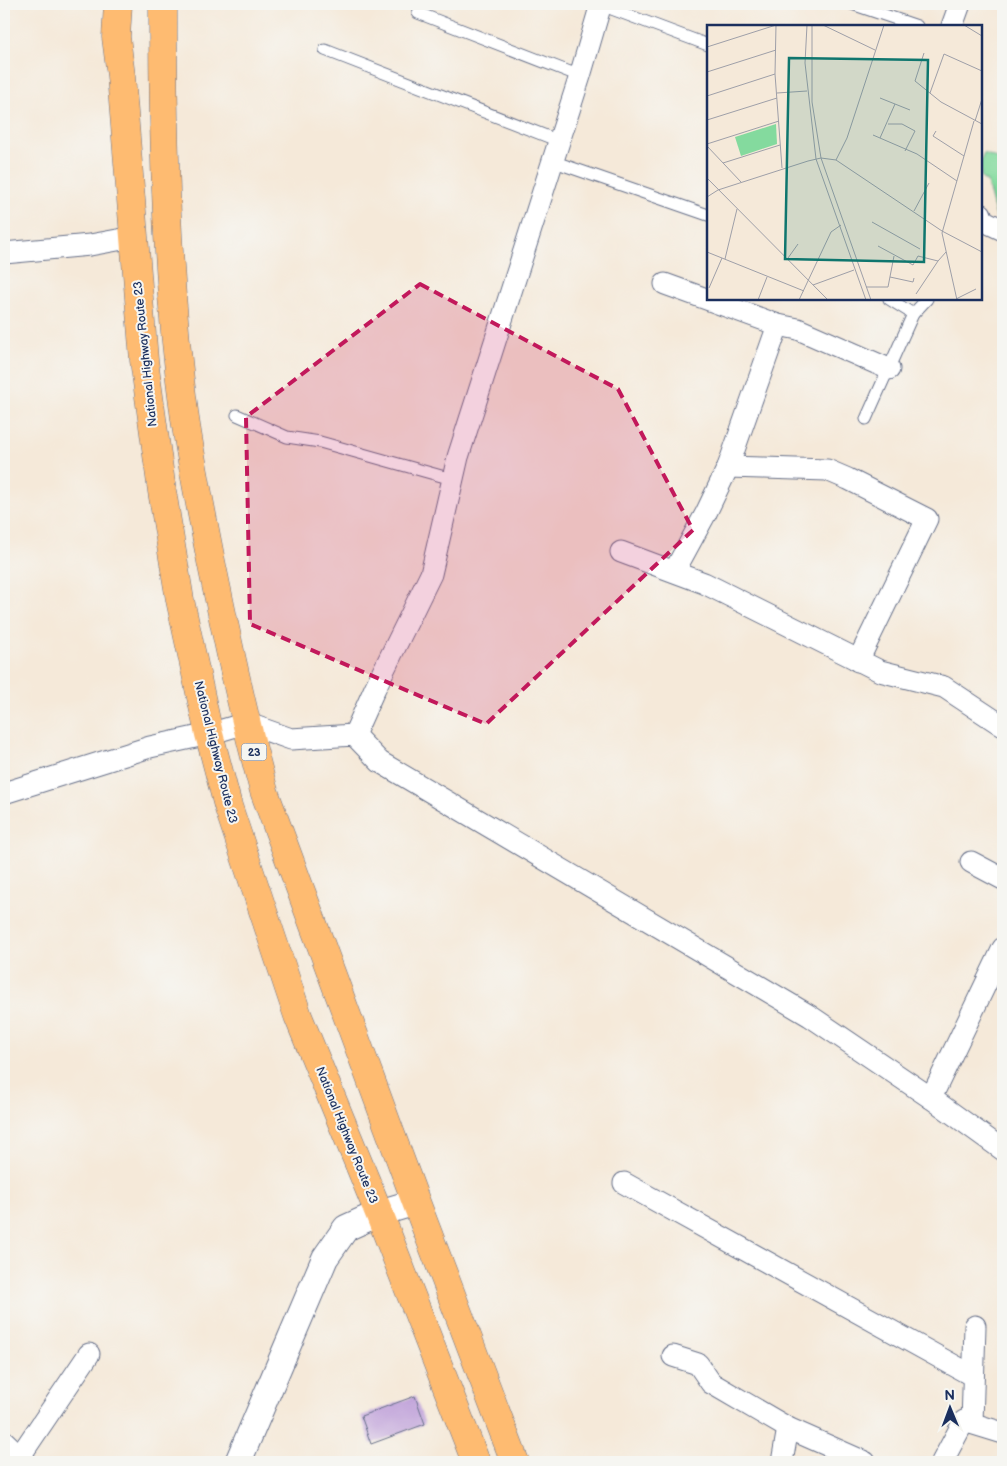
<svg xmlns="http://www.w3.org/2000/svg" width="1007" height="1466" viewBox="0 0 1007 1466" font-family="'Balsamiq Sans',sans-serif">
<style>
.green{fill:#84da9e;stroke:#50847e}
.building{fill:#bfa0d9}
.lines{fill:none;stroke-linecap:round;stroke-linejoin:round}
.service-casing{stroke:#677089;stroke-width:13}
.minor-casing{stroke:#677089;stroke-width:23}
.tertiary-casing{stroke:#677089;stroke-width:28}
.trunk-casing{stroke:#677089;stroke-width:29}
.service{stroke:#fff;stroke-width:11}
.minor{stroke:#fff;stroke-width:21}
.tertiary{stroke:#fff;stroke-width:26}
.trunk{stroke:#febb71;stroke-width:28}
.marked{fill:#c2185b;fill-opacity:0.2;stroke:#c2185b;stroke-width:4;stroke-dasharray:10 6;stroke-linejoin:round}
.labels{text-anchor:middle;stroke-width:4;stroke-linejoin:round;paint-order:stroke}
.shield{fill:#f6f6f2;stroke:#5d6b8a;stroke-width:1}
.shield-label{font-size:11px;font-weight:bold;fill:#1b2f5e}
.street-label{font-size:12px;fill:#1b2f5e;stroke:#f6f6f2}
.inset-road{fill:none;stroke:#9e9fa8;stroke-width:1}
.view{fill:#0f766e;fill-opacity:0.15;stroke:#0f766e;stroke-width:2.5}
.inset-edge{fill:none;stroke:#1b2f5e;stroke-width:2.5}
</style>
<rect width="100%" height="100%" fill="#f6f6f2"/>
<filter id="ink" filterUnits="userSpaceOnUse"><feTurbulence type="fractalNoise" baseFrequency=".02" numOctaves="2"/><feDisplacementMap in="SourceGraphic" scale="10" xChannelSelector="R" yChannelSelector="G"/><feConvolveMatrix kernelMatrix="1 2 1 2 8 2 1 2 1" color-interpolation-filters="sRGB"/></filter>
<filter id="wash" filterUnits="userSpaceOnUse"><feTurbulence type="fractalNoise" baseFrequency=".0096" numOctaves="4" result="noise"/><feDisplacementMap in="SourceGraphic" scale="20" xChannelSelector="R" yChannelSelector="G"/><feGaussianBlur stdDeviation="1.12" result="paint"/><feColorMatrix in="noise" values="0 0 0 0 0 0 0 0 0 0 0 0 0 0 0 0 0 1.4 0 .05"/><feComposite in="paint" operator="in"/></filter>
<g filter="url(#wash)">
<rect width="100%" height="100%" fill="#f5e9d9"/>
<polygon class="green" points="984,153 1003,161 1003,222 997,221 987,182 981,178 981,161"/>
<g id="blocks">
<polygon class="building" points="415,1396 425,1424 371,1444 361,1416"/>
</g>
</g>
<g filter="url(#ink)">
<use href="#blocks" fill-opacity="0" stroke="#677089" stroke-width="1"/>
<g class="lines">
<defs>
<g id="service">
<polyline points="852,4 917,26"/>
<polyline points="601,5 708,45"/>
<polyline points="418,13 580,76"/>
<polyline points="325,50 559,141"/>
<polyline points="552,161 708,215"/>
<polyline points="889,299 913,314"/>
<polyline points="237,415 287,437 320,442 452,479"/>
<polyline points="866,419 913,314 927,299"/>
</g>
<g id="minor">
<polyline points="952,26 960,4"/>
<polyline points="981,214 982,220 1003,230"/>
<polyline points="4,253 90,245 134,237"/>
<polyline points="665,284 778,325 798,329 889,369"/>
<polyline points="728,467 827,470 848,479 927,519 858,661"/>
<polyline points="621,552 704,583 880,671 944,687 1003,726"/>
<polyline points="675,570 706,513 728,467 778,325"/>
<polyline points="354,735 375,688 431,574 458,457 580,76 601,4"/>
<polyline points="4,793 150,747 209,734 246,723 291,739 354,735 380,762 810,1016 931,1098 1003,1150"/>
<polyline points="971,862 1003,879"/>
<polyline points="931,1098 1003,948"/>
<polyline points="624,1183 973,1376"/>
<polyline points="673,1356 698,1364 711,1383 788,1428 865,1462"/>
<polyline points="972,1423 975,1326"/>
<polyline points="4,1441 26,1462"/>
<polyline points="20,1456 89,1354"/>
<polyline points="782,1462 788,1428"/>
<polyline points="942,1462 964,1421 1003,1433"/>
</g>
<polyline id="tertiary" points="238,1462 325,1258 346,1228 379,1213 416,1202"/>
<g id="trunk">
<polyline points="118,4 116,37 121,76 144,360 162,491 180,600 209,734 228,806 298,1016 379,1213 476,1462"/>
<path d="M163,4C163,142 166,281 185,419C192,466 202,514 211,561C227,638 243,715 264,791L416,1202L515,1462"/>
</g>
</defs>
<use href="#service" class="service-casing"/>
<use href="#minor" class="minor-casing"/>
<use href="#tertiary" class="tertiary-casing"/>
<use href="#trunk" class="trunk-casing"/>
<use href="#service" class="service"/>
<use href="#minor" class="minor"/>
<use href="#tertiary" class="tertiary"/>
<use href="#trunk" class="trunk"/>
</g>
</g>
<path class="marked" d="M420,284L618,389L693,530L486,724L250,624L246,417Z"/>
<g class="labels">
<rect class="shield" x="241.5" y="743.5" width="25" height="17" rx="4"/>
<g class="shield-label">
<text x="254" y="756">23</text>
</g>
<g class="street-label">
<text transform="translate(145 354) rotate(-96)" y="4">National Highway Route 23</text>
<text transform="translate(216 752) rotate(76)" y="4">National Highway Route 23</text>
<text transform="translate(347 1135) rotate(68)" y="4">National Highway Route 23</text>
</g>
</g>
<g transform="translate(707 25)">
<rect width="275" height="275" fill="#f5e9d9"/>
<path d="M69,99L70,119L34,131L28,112Z" fill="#84da9e"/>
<path class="inset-road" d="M69,0L68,49L75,143M100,0L98,38L109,134L159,275M105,0V77L114,133L164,275M116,0L168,25M257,0L275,11M0,22L69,0M217,28L208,56L234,77L275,99M0,47L69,25M70,68L100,66M223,68L237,29L275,46M0,71L68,49M173,73L203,85M0,95L70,73M268,96L275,74M181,99H195L208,106L198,126M229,106L226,111L257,131M166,110L210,129L250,156M173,113L188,79M0,119L72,96M0,121L34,157M129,135L140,113L177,0M16,138L73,120M0,153L121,275M0,172L11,165L101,136L114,133L129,135L235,206L275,227M207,186L222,158M165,197L213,224M171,221L206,240L211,231L231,236L239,227M0,227L97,266M81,233L91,219M18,234L30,184M183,252L206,257L207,253M106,260L147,245M159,262H181L187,231M2,263L15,233M209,269L231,236M249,274L269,264M51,275L60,252M92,275L124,207L134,200M250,275L235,208L267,96"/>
<path class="view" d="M82,33L221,35L217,237L78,234Z"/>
<rect width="275" height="275" class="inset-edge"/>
</g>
<rect width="1007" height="1466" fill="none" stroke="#f6f6f2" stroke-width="20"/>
<g transform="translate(950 1408) rotate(359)" stroke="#f6f6f2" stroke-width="4" paint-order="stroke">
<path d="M0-4L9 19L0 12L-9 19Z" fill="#1b2f5e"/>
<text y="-8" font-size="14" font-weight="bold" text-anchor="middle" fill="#1b2f5e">N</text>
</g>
</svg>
